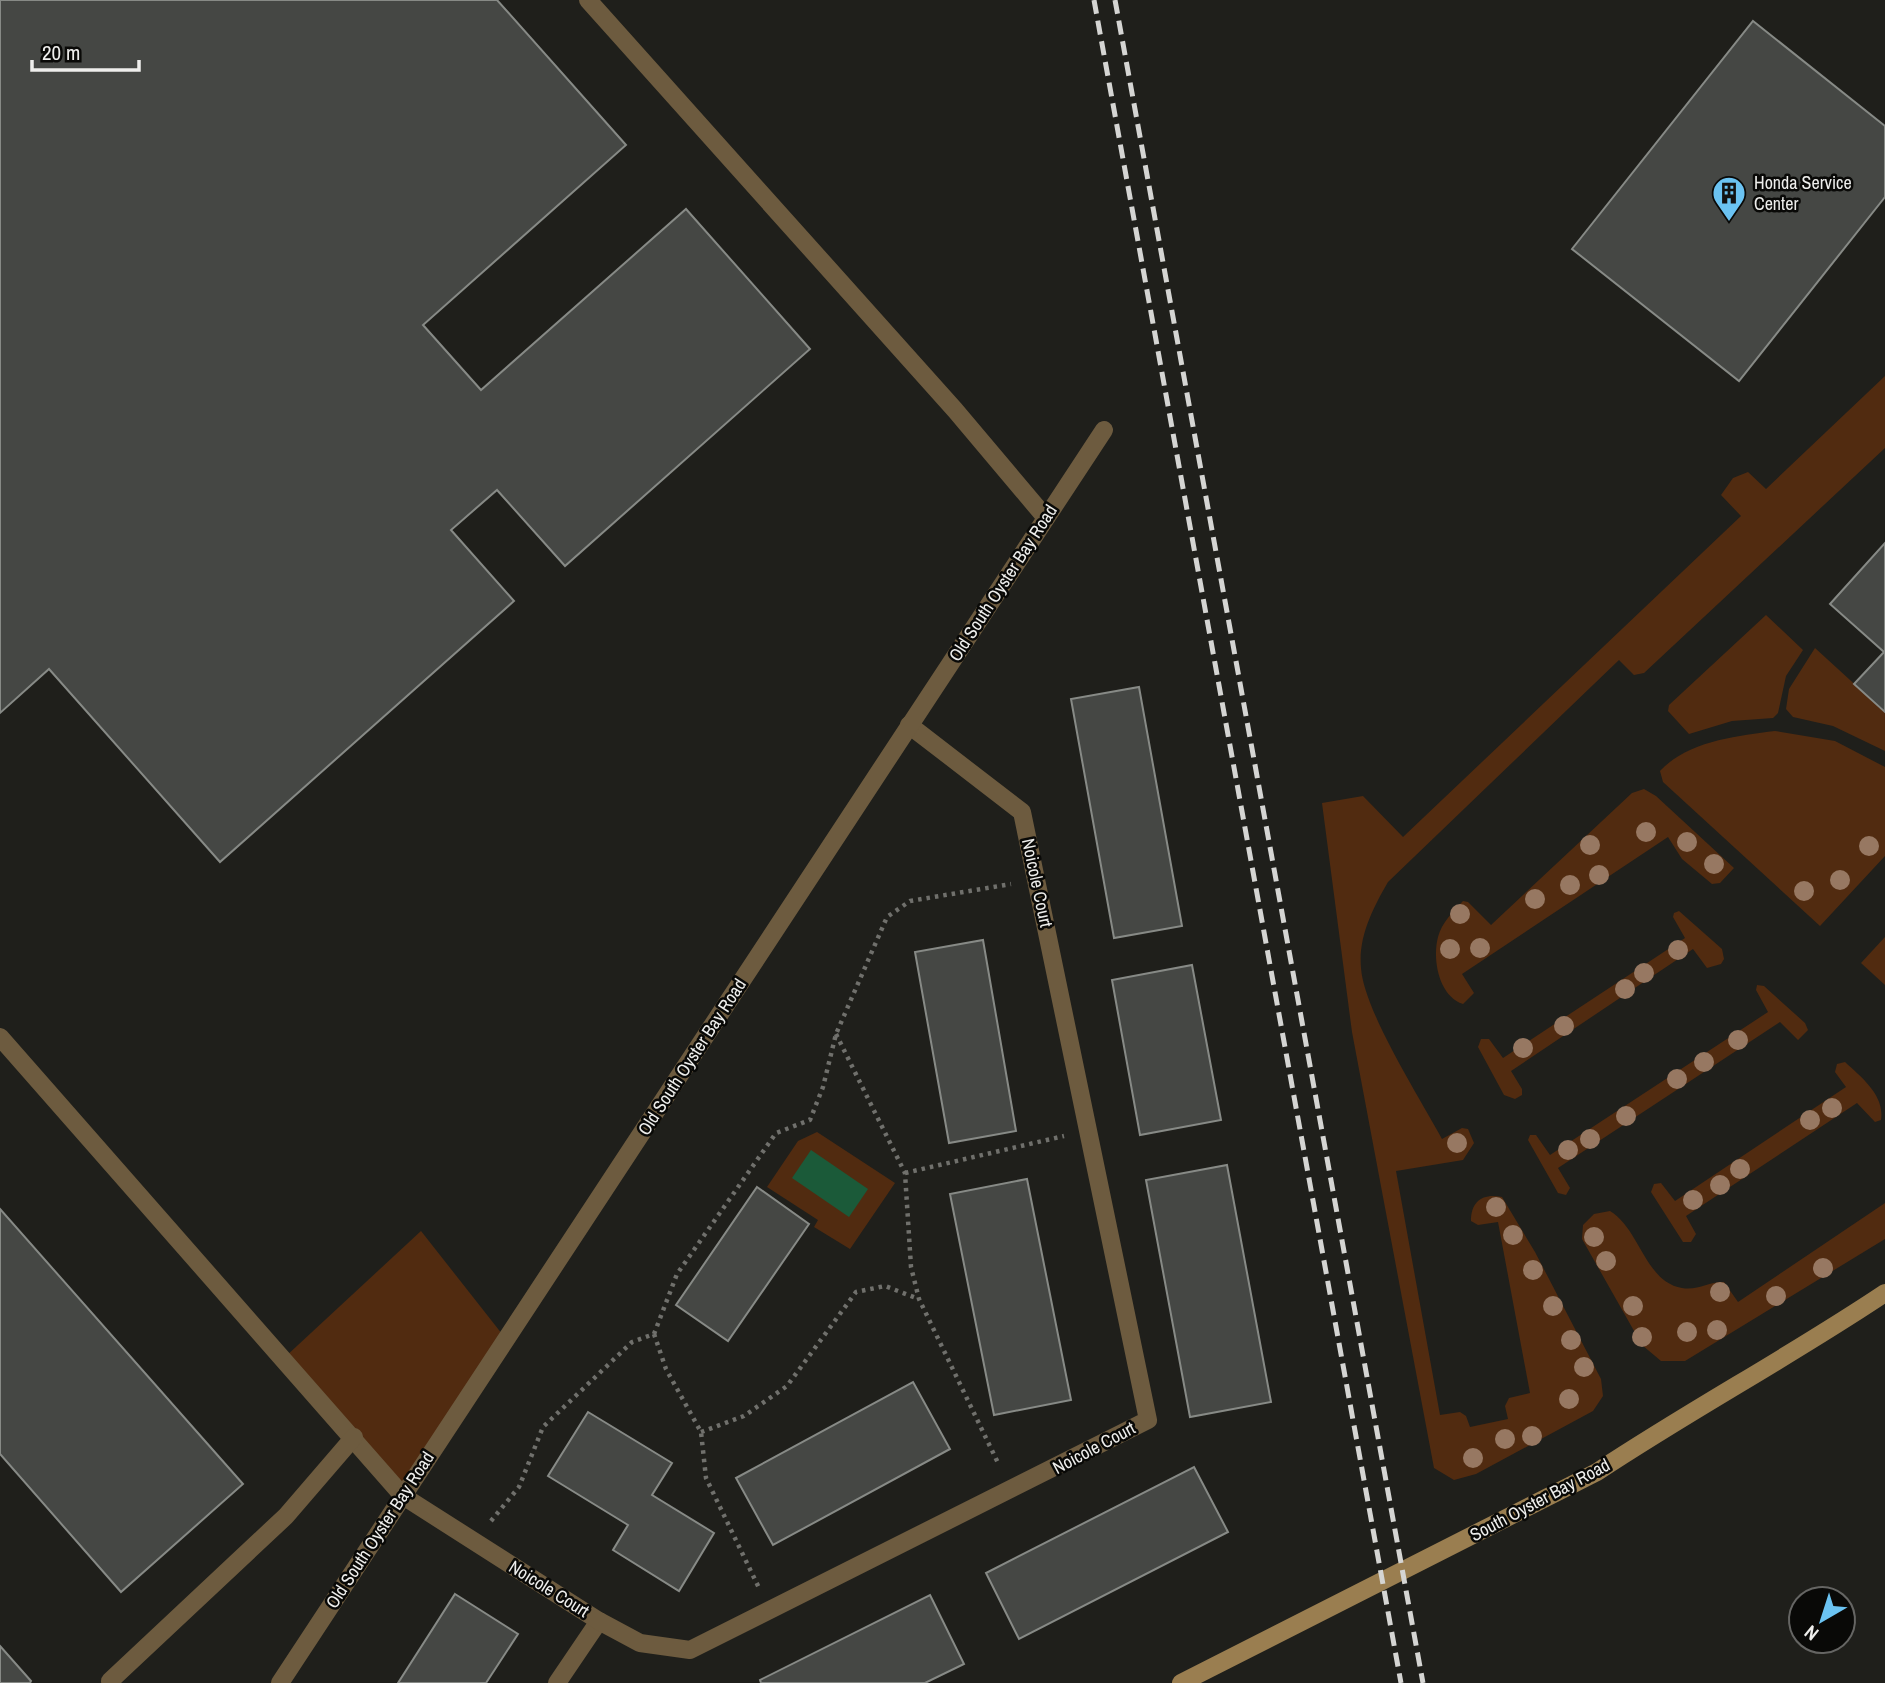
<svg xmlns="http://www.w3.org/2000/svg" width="1885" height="1683" viewBox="0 0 1885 1683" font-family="'Archivo Narrow',sans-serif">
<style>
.green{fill:#512b10}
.water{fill:#1b5a39}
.building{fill:#454744;stroke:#878a86;stroke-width:2}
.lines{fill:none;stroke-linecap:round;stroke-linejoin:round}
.path{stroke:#70706c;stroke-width:4.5;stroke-dasharray:3.5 5;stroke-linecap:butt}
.lane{stroke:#6d5b3f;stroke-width:18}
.street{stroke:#6d5b3f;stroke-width:18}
.secondary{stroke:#9a7e50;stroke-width:18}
.rail{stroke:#d5d5d3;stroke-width:5;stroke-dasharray:14 7;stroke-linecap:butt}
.tree{fill:#977862}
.labels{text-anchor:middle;stroke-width:5;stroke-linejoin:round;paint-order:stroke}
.poi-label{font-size:18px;fill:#eeeeec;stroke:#090907;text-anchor:start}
.street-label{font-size:18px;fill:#eeeeec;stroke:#090907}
</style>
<rect width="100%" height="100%" fill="#1f1f1b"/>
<g class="green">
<path d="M1885,376V448L1644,673L1634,675L1619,660L1388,882C1373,908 1358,937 1361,968C1364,1011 1420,1098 1442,1139L1462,1128L1468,1129L1474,1143L1463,1160L1396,1171L1440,1415L1460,1412L1466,1416L1470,1427L1508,1419L1505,1406L1509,1398L1530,1393L1498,1222L1478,1225L1471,1221C1471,1201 1483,1193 1502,1197L1535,1252L1601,1379L1603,1396L1593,1411L1476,1474L1454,1480L1434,1468L1352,1032L1322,803L1363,796L1403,837L1741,516L1721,495L1733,478L1748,472L1766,489Z"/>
<polygon points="1766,615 1803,650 1786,676 1778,713 1773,718 1732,721 1689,734 1668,711 1669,705"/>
<polygon points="1815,648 1885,712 1885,751 1833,726 1793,717 1786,709 1789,689"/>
<path d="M1775,731L1835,741L1885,767V856L1820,926L1663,782L1660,771C1688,741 1736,736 1775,731Z"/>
<path d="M1644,789L1656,796L1734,868L1720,883L1712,884L1682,859L1668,837L1462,974L1474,993L1463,1004C1439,996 1432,960 1438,937C1442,922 1453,912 1463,901L1468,902L1491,925L1632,793Z"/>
<polygon points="1679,911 1722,949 1724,959 1721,964 1707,968 1693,949 1511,1071 1522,1089 1522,1095 1515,1099 1504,1095 1478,1047 1481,1039 1489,1039 1503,1058 1685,938 1673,917 1674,913"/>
<polygon points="1885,937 1885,985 1861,963"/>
<polygon points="1757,985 1764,986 1805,1023 1808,1030 1798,1040 1780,1022 1558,1168 1570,1188 1566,1195 1558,1193 1528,1140 1530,1135 1536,1135 1550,1155 1768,1012 1756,990"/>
<path d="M1845,1062C1861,1077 1885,1095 1881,1120L1875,1122L1857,1103L1686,1216L1696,1234L1691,1242H1683L1651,1192L1654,1184L1661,1183L1675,1201L1846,1087L1835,1072L1837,1064Z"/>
<polygon points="817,1132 895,1183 850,1249 814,1227 818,1220 767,1187 798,1141"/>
<path d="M1885,1203V1239L1685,1361H1661L1642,1345L1582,1239L1583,1225L1594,1214L1610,1211C1640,1229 1645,1282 1682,1288C1698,1291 1710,1281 1724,1282L1738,1302Z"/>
<polygon points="421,1231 506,1339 403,1496 284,1358"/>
</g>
<polygon class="water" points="811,1150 868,1189 849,1217 792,1178"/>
<g class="building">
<polygon points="0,0 497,0 626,145 423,325 481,390 686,209 810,349 565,566 497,490 451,530 514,601 220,862 49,669 0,713"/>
<polygon points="1753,21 1885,126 1885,197 1739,381 1572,249"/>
<polygon points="1885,543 1885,712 1854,684 1884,652 1830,604"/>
<polygon points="1139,687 1182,926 1114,938 1071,699"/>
<polygon points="983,940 1016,1131 949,1143 915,952"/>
<polygon points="1192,965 1221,1120 1140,1135 1112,980"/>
<polygon points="1227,1165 1271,1402 1190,1417 1146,1180"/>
<polygon points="1027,1179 1071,1400 994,1415 950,1194"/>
<polygon points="757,1187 809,1224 728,1341 676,1305"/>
<polygon points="0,1209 243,1484 121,1592 0,1454"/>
<polygon points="913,1382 950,1449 773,1545 736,1478"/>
<polygon points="588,1412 672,1463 652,1495 714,1533 679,1591 613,1550 628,1525 548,1476"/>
<polygon points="1194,1467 1228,1532 1019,1639 986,1573"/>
<polygon points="455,1594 518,1634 486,1683 398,1683"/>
<polygon points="930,1595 964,1664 925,1683 761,1683 760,1680"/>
<polygon points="0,1646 31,1681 30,1683 0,1683"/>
</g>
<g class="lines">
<g class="path">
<polyline points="836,1034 905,1173 911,1267 919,1299 999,1465"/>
<polyline points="905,1173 1064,1136"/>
<polyline points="654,1334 666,1369 701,1432 706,1478 759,1588"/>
<polyline points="701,1432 744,1416 787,1386 856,1292 885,1286 919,1299"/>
<polyline points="491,1521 519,1487 543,1427 632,1342 654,1334 677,1274 776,1133 810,1120 823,1087 836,1034 887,917 910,901 1011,884"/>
</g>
<g class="lane">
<polyline points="588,0 955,410 1046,518"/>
<polyline points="0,1037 403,1496"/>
<polyline points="112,1683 110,1681 286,1516 354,1437"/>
<polyline points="557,1683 599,1621"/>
</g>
<g class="street">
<polyline points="403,1496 599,1621 640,1643 690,1650 1148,1420 1022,812 909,725"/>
<polyline points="280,1683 1104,430"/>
</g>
<path class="secondary" d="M1181,1683L1597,1472C1692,1409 1791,1356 1885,1293"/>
<g class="rail">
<polyline points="1094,0 1401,1683"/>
<polyline points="1115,0 1423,1683"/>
</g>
</g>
<g class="tree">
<circle cx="1646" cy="832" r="10"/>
<circle cx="1687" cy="842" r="10"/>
<circle cx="1590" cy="845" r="10"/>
<circle cx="1869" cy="846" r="10"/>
<circle cx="1714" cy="864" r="10"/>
<circle cx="1599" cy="875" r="10"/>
<circle cx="1840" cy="880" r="10"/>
<circle cx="1570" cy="885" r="10"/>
<circle cx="1804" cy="891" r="10"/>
<circle cx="1535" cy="899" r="10"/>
<circle cx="1460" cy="914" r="10"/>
<circle cx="1480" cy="948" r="10"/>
<circle cx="1450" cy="949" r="10"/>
<circle cx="1678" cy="950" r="10"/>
<circle cx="1644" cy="973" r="10"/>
<circle cx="1625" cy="989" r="10"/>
<circle cx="1564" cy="1026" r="10"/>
<circle cx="1738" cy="1040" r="10"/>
<circle cx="1523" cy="1048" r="10"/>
<circle cx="1704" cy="1062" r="10"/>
<circle cx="1677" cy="1079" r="10"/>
<circle cx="1832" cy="1108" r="10"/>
<circle cx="1626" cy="1116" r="10"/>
<circle cx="1810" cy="1120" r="10"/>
<circle cx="1590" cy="1139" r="10"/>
<circle cx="1457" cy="1143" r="10"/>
<circle cx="1568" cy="1150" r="10"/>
<circle cx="1740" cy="1169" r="10"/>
<circle cx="1720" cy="1185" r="10"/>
<circle cx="1693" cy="1200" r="10"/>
<circle cx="1496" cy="1207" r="10"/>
<circle cx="1513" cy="1235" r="10"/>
<circle cx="1594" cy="1237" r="10"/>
<circle cx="1606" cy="1261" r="10"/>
<circle cx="1823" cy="1268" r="10"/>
<circle cx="1533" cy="1270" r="10"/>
<circle cx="1720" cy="1292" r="10"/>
<circle cx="1776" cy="1296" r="10"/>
<circle cx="1553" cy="1306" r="10"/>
<circle cx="1633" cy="1306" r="10"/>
<circle cx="1717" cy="1330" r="10"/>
<circle cx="1687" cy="1332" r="10"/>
<circle cx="1642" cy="1337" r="10"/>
<circle cx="1571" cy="1340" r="10"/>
<circle cx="1584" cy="1367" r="10"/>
<circle cx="1569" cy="1399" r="10"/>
<circle cx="1532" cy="1436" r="10"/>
<circle cx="1505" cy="1439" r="10"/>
<circle cx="1473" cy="1458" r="10"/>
</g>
<defs>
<symbol id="building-pin" viewBox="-11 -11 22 30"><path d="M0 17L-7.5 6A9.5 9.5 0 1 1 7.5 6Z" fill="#6bc3f2" stroke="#090907"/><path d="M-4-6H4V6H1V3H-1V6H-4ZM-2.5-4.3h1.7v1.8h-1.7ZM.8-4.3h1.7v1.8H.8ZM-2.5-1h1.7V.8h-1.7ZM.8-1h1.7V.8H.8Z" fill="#111"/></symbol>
</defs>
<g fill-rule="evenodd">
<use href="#building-pin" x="1710" y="174" width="38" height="52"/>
</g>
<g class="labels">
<g class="poi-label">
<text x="1754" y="189">Honda Service<tspan x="1754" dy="21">Center</tspan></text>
</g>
<g class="street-label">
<text transform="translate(1003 583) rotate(-57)" y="6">Old South Oyster Bay Road</text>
<text transform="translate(1037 883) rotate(78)" y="6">Noicole Court</text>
<text transform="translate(692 1057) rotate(-57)" y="6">Old South Oyster Bay Road</text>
<text transform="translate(1094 1448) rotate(-28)" y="6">Noicole Court</text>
<text transform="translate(1540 1500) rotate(-28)" y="6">South Oyster Bay Road</text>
<text transform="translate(380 1530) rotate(-57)" y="6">Old South Oyster Bay Road</text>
<text transform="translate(549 1589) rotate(32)" y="6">Noicole Court</text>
</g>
</g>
<g transform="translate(1822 1620) rotate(219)"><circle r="33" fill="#090907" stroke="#656563" stroke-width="2"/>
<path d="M0-5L12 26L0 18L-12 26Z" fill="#6bc3f2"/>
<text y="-10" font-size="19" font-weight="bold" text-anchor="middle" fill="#eeeeec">N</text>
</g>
<path d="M32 60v10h107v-10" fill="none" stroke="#eeeeec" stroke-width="3.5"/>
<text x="42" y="60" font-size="21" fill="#eeeeec" stroke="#090907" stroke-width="5" paint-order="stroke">20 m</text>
</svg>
